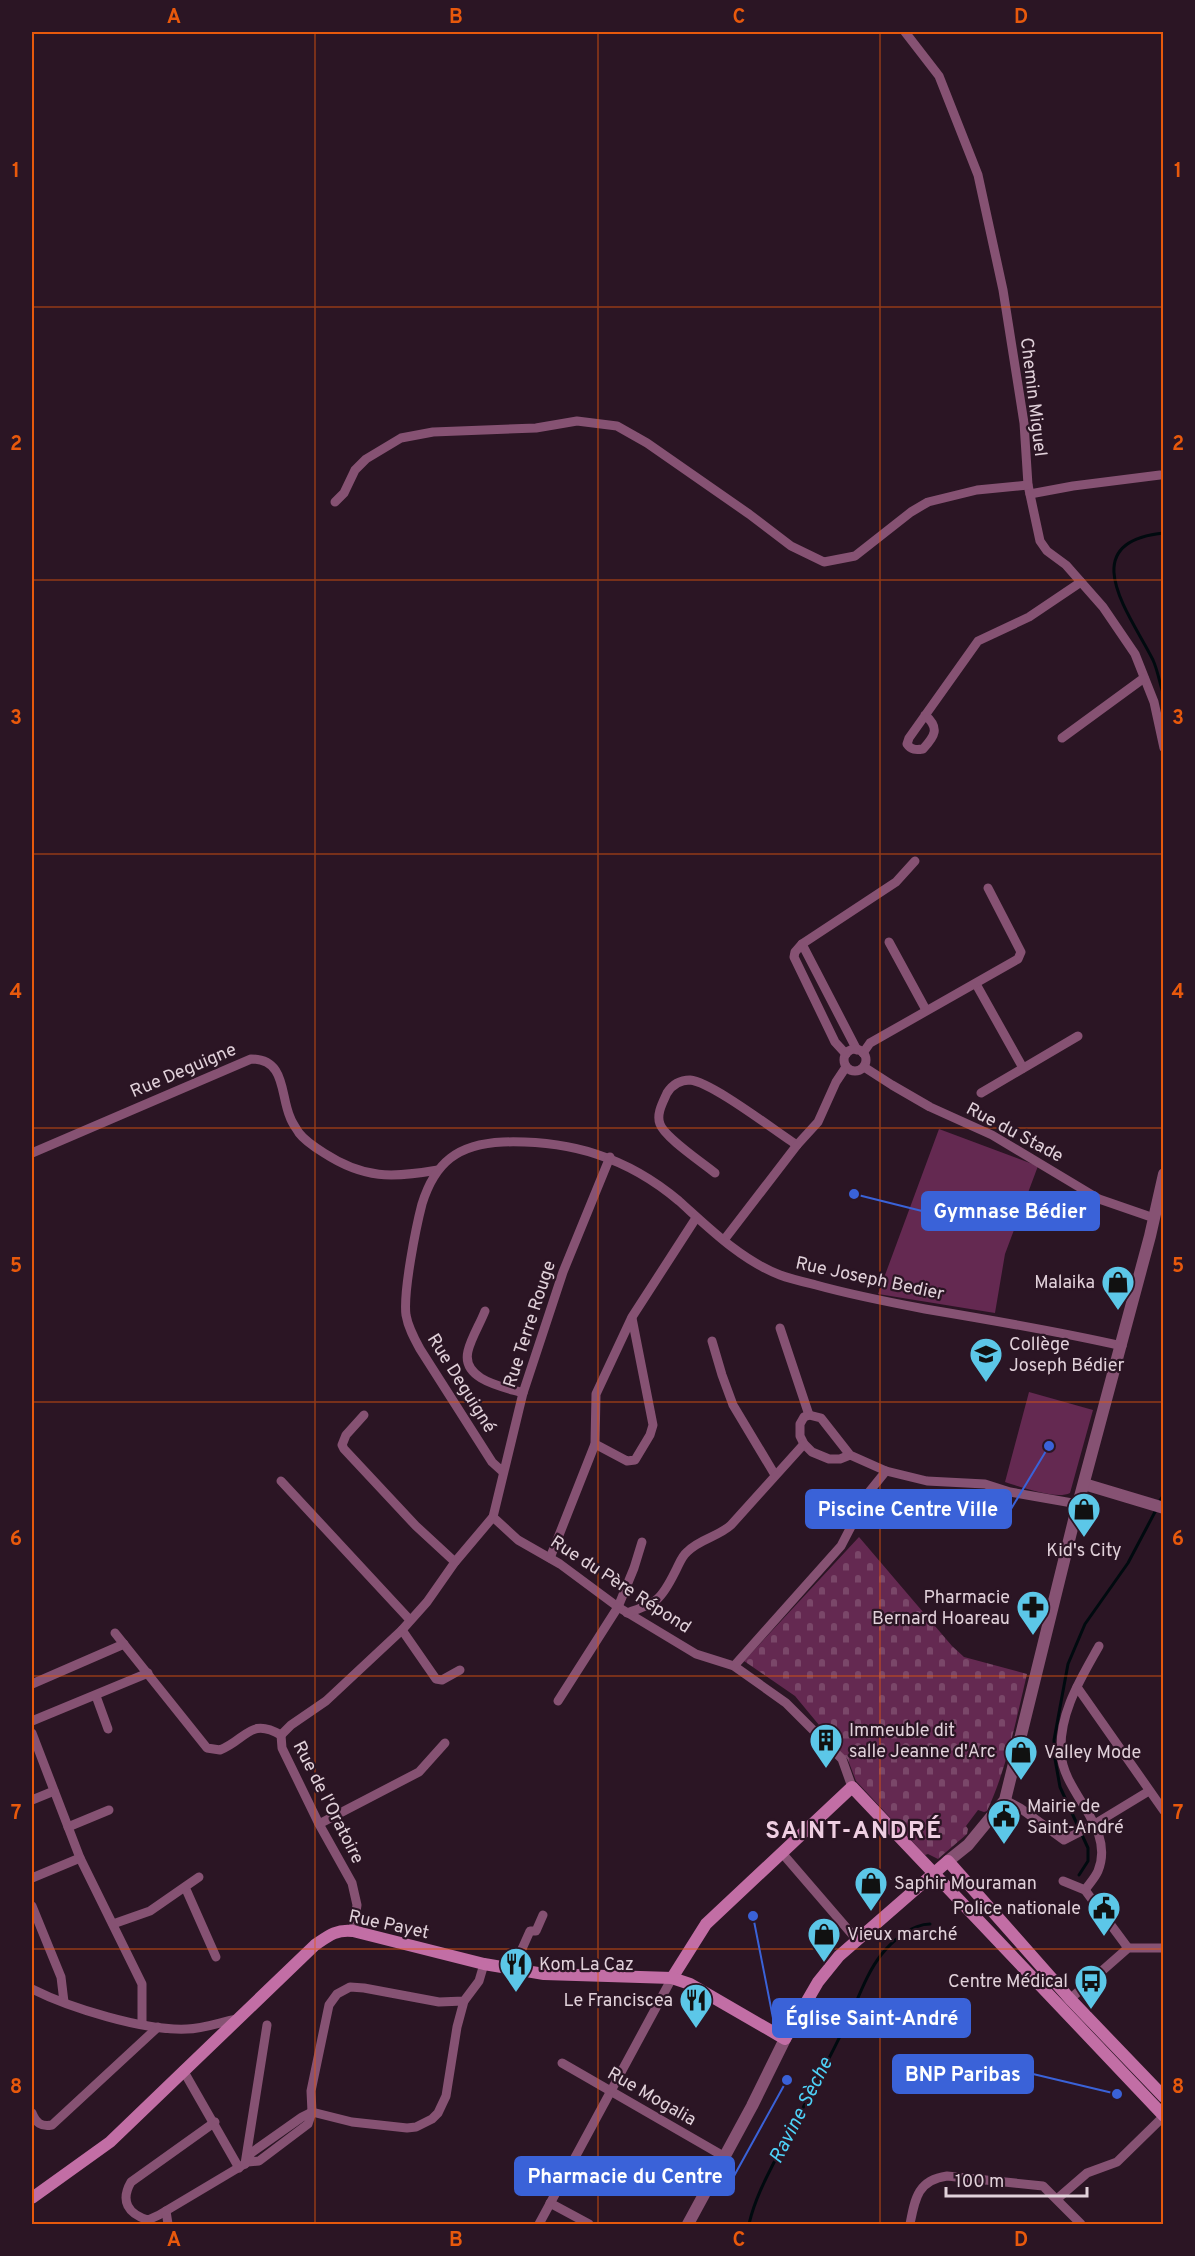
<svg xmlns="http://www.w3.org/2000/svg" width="1195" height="2256" viewBox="0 0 1195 2256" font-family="Overpass,sans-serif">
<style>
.cemetery{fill:url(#cemetery-stones)}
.park{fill:#642951}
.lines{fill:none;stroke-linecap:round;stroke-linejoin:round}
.stream{stroke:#000a0f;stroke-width:3}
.minor{stroke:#865273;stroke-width:9}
.tertiary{stroke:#865273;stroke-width:12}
.secondary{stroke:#c26ea5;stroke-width:12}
.grid{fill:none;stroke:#e8590c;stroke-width:1.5;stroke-opacity:0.55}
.labels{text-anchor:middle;stroke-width:4.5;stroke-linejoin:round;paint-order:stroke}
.street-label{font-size:18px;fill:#e1d1da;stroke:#2b1524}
.poi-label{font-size:18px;fill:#e1d1da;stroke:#2b1524;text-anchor:start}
.water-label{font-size:20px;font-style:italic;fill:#4ed2f8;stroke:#2b1524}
.district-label{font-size:24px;font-weight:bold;letter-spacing:1.5px;fill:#efcfe2;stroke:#2b1524}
.leader{fill:none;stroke:#3a62d8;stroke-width:2}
.callout-dot{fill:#3a62d8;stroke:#2b1524;stroke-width:2}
.callout{fill:#3a62d8;stroke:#3a62d8;stroke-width:2}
.callout-label{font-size:20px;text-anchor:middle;font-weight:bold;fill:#fff}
.neatline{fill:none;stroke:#e8590c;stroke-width:2}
.grid-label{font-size:20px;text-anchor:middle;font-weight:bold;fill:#e8590c}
</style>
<defs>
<pattern id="cemetery-stones" width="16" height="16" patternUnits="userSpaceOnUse" patternTransform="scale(1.5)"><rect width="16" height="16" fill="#642951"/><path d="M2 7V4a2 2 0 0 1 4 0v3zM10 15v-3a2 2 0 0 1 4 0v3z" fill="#7a4769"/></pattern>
</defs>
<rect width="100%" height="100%" fill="#2b1524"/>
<path class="cemetery" d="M859,1537L952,1646L964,1657L1027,1674C1016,1720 1007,1768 987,1811L984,1812L978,1810L966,1826L968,1829L967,1834L938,1859L928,1854L925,1855L856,1781L848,1760L795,1696L744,1661Z"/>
<g class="park">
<polygon points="939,1129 1038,1166 1005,1254 995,1313 878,1294"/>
<path d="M1029,1392L1093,1410L1070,1493C1056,1500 1021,1487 1005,1482Z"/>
</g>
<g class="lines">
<g class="stream">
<path d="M1164,533C1071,542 1132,617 1153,660C1158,671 1160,685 1164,696"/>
<polyline points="1158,1504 1164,1494"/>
<polyline points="1079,1875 1088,1861 1088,1848 1060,1787 1055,1759 1054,1740 1068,1664 1085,1624 1128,1563 1156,1510"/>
<path d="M749,2224C756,2194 771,2169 785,2141C805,2104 826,2066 844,2028C857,2004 864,1977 881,1955C892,1941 912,1924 930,1924"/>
</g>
<g class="minor">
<polyline points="905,32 939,76 978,175 1003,290 1024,423 1028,485 1040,541 1047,551 1066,565 1103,607 1135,654 1154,702 1164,748"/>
<polyline points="1030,494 1073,486 1160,475"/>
<polyline points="335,502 344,493 355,470 366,459 401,438 433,432 536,428 577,421 617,426 647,443 749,514 791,546 824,562 855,556 911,512 928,502 977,490 1028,485"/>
<path d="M925,715C940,728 935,736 923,749C916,750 911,750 907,744L909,738L978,641L1029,617L1081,582"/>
<polyline points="1062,738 1144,678"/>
<polyline points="889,942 926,1010"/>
<polyline points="802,944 857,1050"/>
<polyline points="976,984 1023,1068"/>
<circle cx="855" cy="1060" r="11"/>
<polyline points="863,1053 870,1043 1018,959 1021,952 988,888"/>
<polyline points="846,1054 835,1042 794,957 795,952 802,944 896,882 915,861"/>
<polyline points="864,1067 892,1085 930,1107 992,1135 1099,1199 1154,1218"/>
<polyline points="981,1093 1078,1036"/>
<path d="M32,1153L251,1059C286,1059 280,1094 290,1117C292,1123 296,1128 299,1133C305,1141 316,1148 324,1153C364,1179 392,1178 438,1170"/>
<path d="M715,1173C703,1163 664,1137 660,1124C656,1114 663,1102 667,1093C672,1085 680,1080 690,1080C712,1082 775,1131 797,1145"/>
<polyline points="724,1240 797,1145 818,1122 836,1082 846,1067"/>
<path d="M485,1311C480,1324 471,1338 468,1351C461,1380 504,1387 523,1393"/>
<polyline points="780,1328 809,1415"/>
<polyline points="712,1341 722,1375 733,1405 775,1475"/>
<polyline points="364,1415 346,1435 342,1445 344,1449 416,1526 455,1562"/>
<polyline points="595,1444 627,1461 635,1460 650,1435 653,1425 632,1318"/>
<polyline points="850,1455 840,1459 829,1459 812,1452 804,1444 800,1436 800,1424 804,1417 809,1415 821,1418 850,1455 886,1471 927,1481 985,1484 1010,1492 1078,1504"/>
<path d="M503,1472L492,1462L420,1349C414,1338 408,1327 406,1315C403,1292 416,1227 422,1204C435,1162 458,1144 503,1142C570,1140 627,1157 679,1201C709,1228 741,1260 780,1275C791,1279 804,1282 816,1285C852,1295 888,1302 925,1309C991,1320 1056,1331 1122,1346"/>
<polyline points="281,1481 410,1620"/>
<polyline points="493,1517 518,1540 560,1564 618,1607 696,1654 734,1666 786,1703 842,1759 852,1787"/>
<polyline points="550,1558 595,1444 596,1394 632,1317 696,1218"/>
<path d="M627,1613C657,1603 661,1600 675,1572C679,1565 681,1557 687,1552C699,1539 718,1537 731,1525L804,1444"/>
<polyline points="402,1630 436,1679 442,1680 460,1670"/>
<path d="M115,1633L207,1748L220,1750C247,1739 250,1717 281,1735"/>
<polyline points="734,1666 841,1546 869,1492 886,1471"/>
<polyline points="32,1684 124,1644"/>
<polyline points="1077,1687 1164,1811"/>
<polyline points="96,1696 108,1729"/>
<polyline points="558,1701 618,1607 634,1568 642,1542"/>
<polyline points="32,1721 148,1673"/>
<polyline points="32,1733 80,1858 142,1984 142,2024"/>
<polyline points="281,1735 291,1725 326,1701 402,1630 427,1602 455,1562 493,1517 523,1393 563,1272 610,1157"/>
<polyline points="281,1735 282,1748 319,1824 352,1883 357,1905 353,1931"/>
<polyline points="32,1800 54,1791"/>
<polyline points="1005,1800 1020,1808 1064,1840 1093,1825 1149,1791"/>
<polyline points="319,1824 419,1772 445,1743"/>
<polyline points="68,1827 109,1810"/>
<polyline points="782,1853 857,1940"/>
<polyline points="32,1878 80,1858"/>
<polyline points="1063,1881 1085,1890 1128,1948"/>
<polyline points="185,1887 216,1957"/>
<path d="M1085,1890C1089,1884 1095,1878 1098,1871C1116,1827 1063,1794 1061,1753C1059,1713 1080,1680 1099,1646"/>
<polyline points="32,1906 61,1977 64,2002"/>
<polyline points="113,1924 150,1911 199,1877"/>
<polyline points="513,1969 530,1931 536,1931 543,1915"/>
<path d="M32,1989C70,2008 144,2031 187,2029C203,2029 221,2022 237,2019"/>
<polyline points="1070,1999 1128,1948 1164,1948"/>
<polyline points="562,2063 725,2157"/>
<polyline points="183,2070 239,2168"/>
<polyline points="312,2112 352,2122 407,2128 416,2127 432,2119 438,2113 446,2096 457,2027 464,2001"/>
<path d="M32,2113C36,2123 41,2127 52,2125L158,2027"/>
<path d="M215,2122L131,2182C120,2201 128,2214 148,2220L159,2215L248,2162L259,2161L308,2124L312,2112L311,2091L329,2005L337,1994L350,1987L364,1988L439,2002L464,2001L479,1981L484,1964"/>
<polyline points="248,2160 251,2153 302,2117 312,2112"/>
<polyline points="245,2164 267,2025"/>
<polyline points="1057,2199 1087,2173 1117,2162 1164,2116"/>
<polyline points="550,2203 589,2224"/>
<polyline points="166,2211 168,2224"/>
<polyline points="539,2224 672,1978"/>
<path d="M910,2224C915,2198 918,2180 947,2176L1043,2186L1081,2224"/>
</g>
<g class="tertiary">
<polyline points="1084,1484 1164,1508"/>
<polyline points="948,1861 968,1845 1005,1800 1078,1504 1150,1236 1164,1174"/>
<polyline points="688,2224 752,2106 785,2039"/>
</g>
<g class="secondary">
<polyline points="672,1978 706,1924 852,1787 1164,2116"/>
<path d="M32,2198L110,2142L315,1945C328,1936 336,1929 353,1931L484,1964L544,1974L672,1978L690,1984L785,2039L818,1982L839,1956L948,1861L1070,1999L1164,2097"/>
</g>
</g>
<path class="grid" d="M315,32V2224M598,32V2224M880,32V2224M32,307H1164M32,580H1164M32,854H1164M32,1128H1164M32,1402H1164M32,1676H1164M32,1949H1164"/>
<defs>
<symbol id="shop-pin" viewBox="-11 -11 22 30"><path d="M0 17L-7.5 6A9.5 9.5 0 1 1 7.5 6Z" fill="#5cc7e8" stroke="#2b1524"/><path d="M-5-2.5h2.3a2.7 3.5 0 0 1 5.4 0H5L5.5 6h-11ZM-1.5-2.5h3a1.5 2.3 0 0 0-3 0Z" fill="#111"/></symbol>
<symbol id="school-pin" viewBox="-11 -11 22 30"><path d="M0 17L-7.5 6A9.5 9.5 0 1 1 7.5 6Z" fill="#5cc7e8" stroke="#2b1524"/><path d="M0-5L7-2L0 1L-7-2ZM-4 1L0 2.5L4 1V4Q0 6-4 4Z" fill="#111"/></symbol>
<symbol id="pharmacy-pin" viewBox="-11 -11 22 30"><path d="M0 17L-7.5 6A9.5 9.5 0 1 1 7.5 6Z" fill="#5cc7e8" stroke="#2b1524"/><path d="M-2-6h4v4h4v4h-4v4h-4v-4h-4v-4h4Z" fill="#111"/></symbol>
<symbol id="building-pin" viewBox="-11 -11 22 30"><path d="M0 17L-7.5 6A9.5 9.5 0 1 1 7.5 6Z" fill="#5cc7e8" stroke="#2b1524"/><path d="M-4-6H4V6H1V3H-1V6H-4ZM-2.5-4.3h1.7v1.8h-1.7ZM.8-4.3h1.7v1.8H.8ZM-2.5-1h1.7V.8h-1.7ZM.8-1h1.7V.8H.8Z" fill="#111"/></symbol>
<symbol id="civic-pin" viewBox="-11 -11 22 30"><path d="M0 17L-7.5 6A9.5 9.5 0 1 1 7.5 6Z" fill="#5cc7e8" stroke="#2b1524"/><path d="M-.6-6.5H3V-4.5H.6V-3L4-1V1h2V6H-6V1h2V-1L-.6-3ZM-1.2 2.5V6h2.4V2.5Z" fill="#111"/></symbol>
<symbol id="restaurant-pin" viewBox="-11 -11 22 30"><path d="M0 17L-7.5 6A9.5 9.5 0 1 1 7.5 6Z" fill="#5cc7e8" stroke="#2b1524"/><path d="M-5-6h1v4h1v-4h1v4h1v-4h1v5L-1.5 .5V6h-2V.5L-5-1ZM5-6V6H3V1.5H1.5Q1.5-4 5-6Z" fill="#111"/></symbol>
<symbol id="bus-pin" viewBox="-11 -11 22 30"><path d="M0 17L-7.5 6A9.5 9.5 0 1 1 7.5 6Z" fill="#5cc7e8" stroke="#2b1524"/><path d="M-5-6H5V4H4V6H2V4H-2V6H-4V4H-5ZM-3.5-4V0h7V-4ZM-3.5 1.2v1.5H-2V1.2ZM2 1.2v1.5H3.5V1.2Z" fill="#111"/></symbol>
</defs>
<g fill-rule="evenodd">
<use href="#shop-pin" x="1099" y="1263" width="38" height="52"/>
<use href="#school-pin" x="967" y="1335" width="38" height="52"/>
<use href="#shop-pin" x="1065" y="1490" width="38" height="52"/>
<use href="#pharmacy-pin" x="1014" y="1588" width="38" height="52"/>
<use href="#building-pin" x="807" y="1721" width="38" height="52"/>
<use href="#shop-pin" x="1002" y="1733" width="38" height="52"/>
<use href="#civic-pin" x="985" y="1797" width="38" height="52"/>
<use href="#shop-pin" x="852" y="1864" width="38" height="52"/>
<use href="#civic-pin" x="1085" y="1889" width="38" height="52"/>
<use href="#shop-pin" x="805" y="1915" width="38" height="52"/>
<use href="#restaurant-pin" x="497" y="1945" width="38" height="52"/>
<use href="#bus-pin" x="1072" y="1962" width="38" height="52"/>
<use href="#restaurant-pin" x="677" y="1981" width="38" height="52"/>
</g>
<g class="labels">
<g class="street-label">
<text transform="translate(1034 397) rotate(83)" y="6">Chemin Miguel</text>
<text transform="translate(183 1070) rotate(-23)" y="6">Rue Deguigne</text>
<text transform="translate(1015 1132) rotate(28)" y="6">Rue du Stade</text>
<text transform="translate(870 1278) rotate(12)" y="6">Rue Joseph Bedier</text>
<text transform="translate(529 1324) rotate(-72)" y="6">Rue Terre Rouge</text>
<text transform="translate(462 1383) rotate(58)" y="6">Rue Deguigné</text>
<text transform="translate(621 1584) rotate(33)" y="6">Rue du Père Répond</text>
<text transform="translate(329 1802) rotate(63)" y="6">Rue de l'Oratoire</text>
<text transform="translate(389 1924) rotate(12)" y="6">Rue Payet</text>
<text transform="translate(652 2096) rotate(30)" y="6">Rue Mogalia</text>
</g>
<g class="poi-label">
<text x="1095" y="1288" text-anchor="end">Malaika</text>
<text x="1009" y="1350">Collège<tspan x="1009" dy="21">Joseph Bédier</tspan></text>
<text x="1084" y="1556" text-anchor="middle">Kid's City</text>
<text x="1010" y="1603" text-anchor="end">Pharmacie<tspan x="1010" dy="21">Bernard Hoareau</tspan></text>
<text x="849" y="1736">Immeuble dit<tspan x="849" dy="21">salle Jeanne d'Arc</tspan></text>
<text x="1044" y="1758">Valley Mode</text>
<text x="1027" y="1812">Mairie de<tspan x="1027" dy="21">Saint-André</tspan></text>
<text x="894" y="1889">Saphir Mouraman</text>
<text x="1081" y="1914" text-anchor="end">Police nationale</text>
<text x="847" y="1940">Vieux marché</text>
<text x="539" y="1970">Kom La Caz</text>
<text x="1068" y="1987" text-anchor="end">Centre Médical</text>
<text x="673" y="2006" text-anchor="end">Le Franciscea</text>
</g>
<g class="water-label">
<text transform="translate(800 2110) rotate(-63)" y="7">Ravine Sèche</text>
</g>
<g class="district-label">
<text x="854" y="1838">SAINT-ANDRÉ</text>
</g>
</g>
<path class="leader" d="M854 1194L922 1211M1049 1446L1011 1509M753 1916L773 2018M1117 2094L1033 2074M787 2080L734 2176"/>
<g class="callout-dot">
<circle cx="854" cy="1194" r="6"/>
<circle cx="1049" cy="1446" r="6"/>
<circle cx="753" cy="1916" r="6"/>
<circle cx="1117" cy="2094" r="6"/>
<circle cx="787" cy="2080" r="6"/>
</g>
<g class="callout">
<rect x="922" y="1192" width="177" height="38" rx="6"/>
<rect x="806" y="1490" width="205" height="38" rx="6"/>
<rect x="773" y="1999" width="197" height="38" rx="6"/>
<rect x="893" y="2055" width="140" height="38" rx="6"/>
<rect x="515" y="2157" width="219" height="38" rx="6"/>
</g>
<g class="callout-label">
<text x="1010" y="1218">Gymnase Bédier</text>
<text x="908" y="1516">Piscine Centre Ville</text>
<text x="872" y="2025">Église Saint-André</text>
<text x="963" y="2081">BNP Paribas</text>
<text x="625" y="2183">Pharmacie du Centre</text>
</g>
<rect width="1195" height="2256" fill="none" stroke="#2b1524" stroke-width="66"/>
<path d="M946 2187v9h141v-9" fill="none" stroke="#e1d1da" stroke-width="3"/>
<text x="955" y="2187" font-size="18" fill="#e1d1da" stroke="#2b1524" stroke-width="4.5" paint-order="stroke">100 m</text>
<rect x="33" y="33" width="1129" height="2190" class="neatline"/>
<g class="grid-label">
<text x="174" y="23">A</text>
<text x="456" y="23">B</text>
<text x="739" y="23">C</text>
<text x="1021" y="23">D</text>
<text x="16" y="177">1</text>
<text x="1178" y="177">1</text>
<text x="16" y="450">2</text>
<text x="1178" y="450">2</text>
<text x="16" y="724">3</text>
<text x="1178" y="724">3</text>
<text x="16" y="998">4</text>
<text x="1178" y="998">4</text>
<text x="16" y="1272">5</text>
<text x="1178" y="1272">5</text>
<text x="16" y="1545">6</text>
<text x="1178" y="1545">6</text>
<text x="16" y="1819">7</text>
<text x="1178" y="1819">7</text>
<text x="16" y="2093">8</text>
<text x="1178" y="2093">8</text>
<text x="174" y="2246">A</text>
<text x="456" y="2246">B</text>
<text x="739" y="2246">C</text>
<text x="1021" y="2246">D</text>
</g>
</svg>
